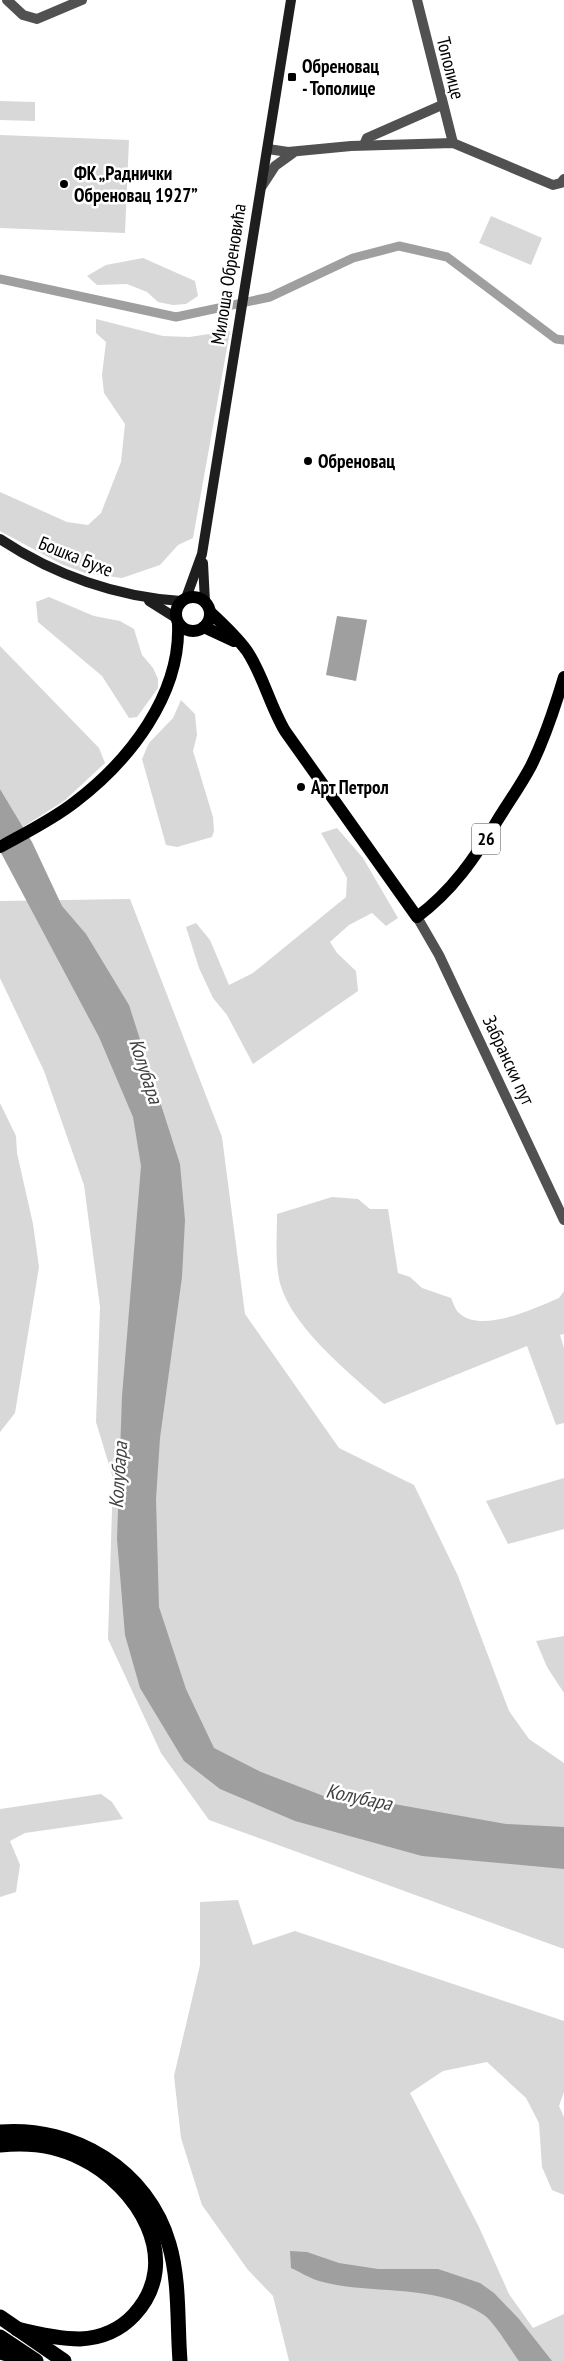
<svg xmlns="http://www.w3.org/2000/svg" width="564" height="2361" viewBox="0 0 564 2361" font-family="'PT Sans Narrow',sans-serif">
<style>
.green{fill:#d8d8d8}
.water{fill:#9f9f9f}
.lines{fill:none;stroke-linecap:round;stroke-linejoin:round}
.canal{stroke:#9f9f9f;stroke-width:9}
.street{stroke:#515151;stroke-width:10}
.secondary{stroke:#1e1e1e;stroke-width:10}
.primary{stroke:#000;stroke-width:12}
.highway{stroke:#000;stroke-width:15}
.poi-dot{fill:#000;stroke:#fff;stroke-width:2}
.labels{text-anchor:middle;stroke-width:5;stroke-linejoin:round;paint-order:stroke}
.shield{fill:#fff;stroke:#4c4c4c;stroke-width:1}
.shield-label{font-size:18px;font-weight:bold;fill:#000}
.poi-label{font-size:19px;font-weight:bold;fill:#000;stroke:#fff;text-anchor:start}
.street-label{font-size:19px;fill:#000;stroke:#fff}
.water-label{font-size:20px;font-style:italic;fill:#404040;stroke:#fff}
</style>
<rect width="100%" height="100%" fill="#fff"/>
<g class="green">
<polygon points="0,101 35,102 35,121 0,120"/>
<polygon points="0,135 129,140 125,233 0,228"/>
<polygon points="491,216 542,238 531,265 479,243"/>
<polygon points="143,258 195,281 198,296 186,304 173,305 158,302 147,292 127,284 97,285 87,276 106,265"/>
<polygon points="96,319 163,336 189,337 230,331 193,538 178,545 160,565 122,578 85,573 61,564 0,531 0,492 67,522 88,525 101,513 121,462 125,424 104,393 102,375 106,342 96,333"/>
<polygon points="49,597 94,616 120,621 134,629 142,655 153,668 158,679 158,688 137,717 129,718 102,676 38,622 36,602"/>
<polygon points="0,646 99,748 105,763 64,801 23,827 0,789"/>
<polygon points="181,700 195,714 197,735 193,751 213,817 214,831 212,837 177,847 166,845 142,759 149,743 173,718"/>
<polygon points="337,828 363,858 398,918 386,926 372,913 349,925 330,942 337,953 356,971 358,991 253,1064 227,1015 213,998 199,968 186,927 196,923 210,940 229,985 253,973 346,897 347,878 321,833"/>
<polygon points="130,899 222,1137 245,1314 339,1448 414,1485 458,1576 509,1711 529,1739 564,1763 564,1949 209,1820 161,1753 108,1639 113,1478 96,1422 100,1307 84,1185 44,1071 0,978 0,901"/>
<polygon points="0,1103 16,1136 17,1153 33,1224 39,1267 15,1413 0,1432"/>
<path d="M332,1197L358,1199L370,1209H388L398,1273L410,1277L422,1288L451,1298C453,1302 455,1309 458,1312C480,1335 535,1308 559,1298L564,1291V1334L560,1335L564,1348V1423L556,1425L527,1346L384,1404C350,1373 289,1326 279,1279C275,1259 277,1234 277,1214Z"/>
<polygon points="564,1478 564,1529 508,1544 486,1501"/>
<polygon points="564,1636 564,1693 547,1667 536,1641"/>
<polygon points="101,1794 112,1802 123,1819 25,1833 10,1841 20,1865 16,1892 0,1897 0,1809"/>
<polygon points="238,1900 253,1945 295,1931 564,2021 564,2092 559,2106 564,2117 564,2195 552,2190 542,2167 539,2123 526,2098 487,2062 443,2071 410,2093 479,2227 509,2294 533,2328 564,2314 564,2361 289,2361 273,2296 248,2270 202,2205 181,2138 174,2076 200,1965 200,1902"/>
</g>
<g class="water">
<polygon points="337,616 367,620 356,681 326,675"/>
<polygon points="0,789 32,842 62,906 86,934 129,1005 180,1164 185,1220 182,1277 160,1438 156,1499 159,1607 186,1689 214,1748 261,1772 334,1800 394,1804 506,1824 564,1827 564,1869 422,1856 295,1821 220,1789 184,1761 140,1688 125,1635 117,1539 122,1396 141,1166 133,1117 99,1037 0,851"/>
<path d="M290,2251L307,2252L339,2263L378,2269H438L480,2283L494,2293L519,2319L552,2361H519C510,2349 495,2323 484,2315C434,2282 373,2296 319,2281C309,2278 300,2272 291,2268Z"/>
</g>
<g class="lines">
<polyline class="canal" points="0,279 176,317 270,297 353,258 399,246 447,257 556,339 564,340"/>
<g class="street">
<polyline points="7,0 23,15 37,19 82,0"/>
<polyline points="417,0 453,143"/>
<polyline points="364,145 367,138 442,105"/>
<polyline points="268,149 288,152 351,146 453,143 553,185 561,183 564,179"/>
<polyline points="262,186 275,166 293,153"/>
<polyline points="417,917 439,955 564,1220"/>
</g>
<g class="secondary">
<path d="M0,539C54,575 117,597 181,601"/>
<polyline points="203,563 205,602"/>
<polyline points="186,598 202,554 291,0"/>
<polyline points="149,601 176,618"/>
</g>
<g class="primary">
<circle cx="193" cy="614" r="17"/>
<path d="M210,612C223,624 236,636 247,651C263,675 270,706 285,731L417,917C452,891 475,858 497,821C508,803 521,785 531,766C545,738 555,707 564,677"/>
<polyline points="204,627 234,641"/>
<path d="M0,847C25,833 52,820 75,802C129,761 181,695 178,624"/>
</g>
<g class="highway">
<path d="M0,2132C74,2126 148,2170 169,2244C180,2281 177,2323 180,2361"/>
<path d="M0,2145C28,2142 56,2145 81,2158C137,2185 185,2260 134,2315C120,2330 101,2338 80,2339C59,2339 37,2334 17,2329"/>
<polyline points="0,2317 64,2361"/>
<polyline points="0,2337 36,2361"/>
<polyline points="0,2352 25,2359"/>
</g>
</g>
<g class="poi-dot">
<rect x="287" y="72" width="10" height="10" rx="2.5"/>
<circle cx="64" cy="184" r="5"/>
<circle cx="308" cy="461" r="5"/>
<circle cx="301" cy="787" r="5"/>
</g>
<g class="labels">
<rect class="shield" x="472" y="823.5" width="28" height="31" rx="4"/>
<g class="shield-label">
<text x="486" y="845">26</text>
</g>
<g class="poi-label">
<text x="302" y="73">Обреновац<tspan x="302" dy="22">- Тополице</tspan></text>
<text x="74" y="180">ФК „Раднички<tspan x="74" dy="22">Обреновац 1927”</tspan></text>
<text x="318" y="468">Обреновац</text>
<text x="311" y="794">Арт Петрол</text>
</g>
<g class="street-label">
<text transform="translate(451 68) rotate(76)" y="7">Тополице</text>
<text transform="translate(228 274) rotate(-81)" y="7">Милоша Обреновића</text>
<text transform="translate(76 556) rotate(22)" y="7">Бошка Бухе</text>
<text transform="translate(509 1060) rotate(65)" y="7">Забрански пут</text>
</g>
<g class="water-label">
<text transform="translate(146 1071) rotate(72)" y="7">Колубара</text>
<text transform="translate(118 1475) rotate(-86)" y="7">Колубара</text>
<text transform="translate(359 1797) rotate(12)" y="7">Колубара</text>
</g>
</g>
</svg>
